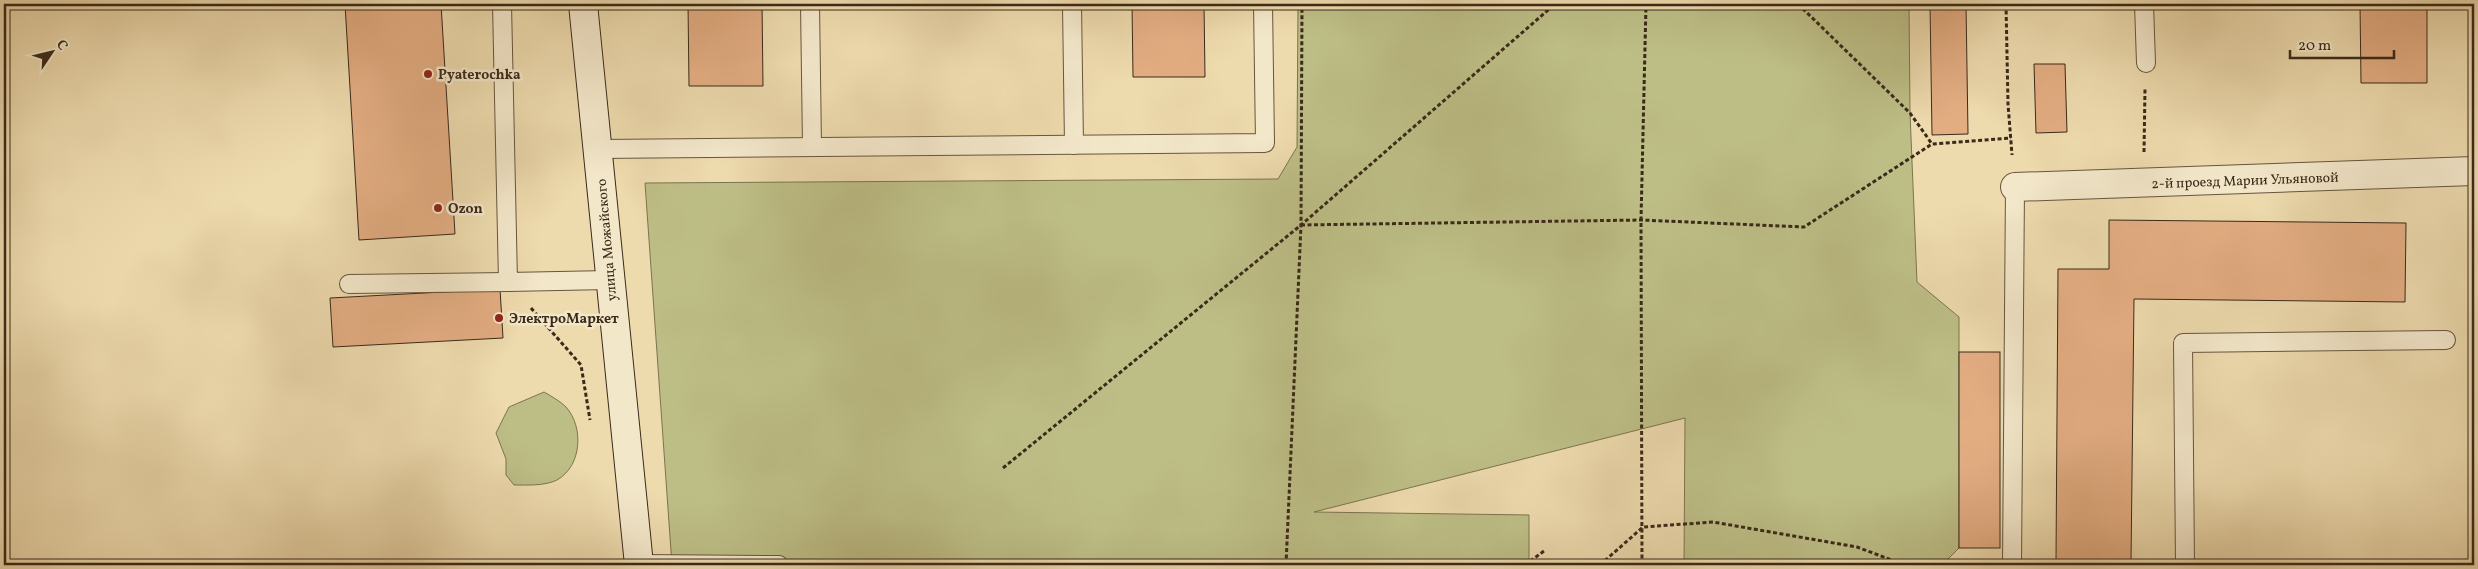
<svg xmlns="http://www.w3.org/2000/svg" width="2478" height="569" viewBox="0 0 2478 569" font-family="Vollkorn,serif">
<style>
.green{fill:#bdbe86;stroke:#7c7450}
.building{fill:#e3ad82;stroke:#3a2a19}
.lines{fill:none;stroke-linecap:round;stroke-linejoin:round}
.lane-casing{stroke:#67563e;stroke-width:20}
.street-casing{stroke:#67563e;stroke-width:30}
.secondary-casing{stroke:#3a2a19;stroke-width:30}
.path{stroke:#3a2a19;stroke-width:3;stroke-dasharray:4 2.5;stroke-linecap:butt}
.lane{stroke:#f3e7ca;stroke-width:18}
.street{stroke:#f3e7ca;stroke-width:28}
.secondary{stroke:#f3e7ca;stroke-width:28}
.poi-dot{fill:#8f2418;stroke:#f3e7ca;stroke-width:2}
.labels{text-anchor:middle;stroke-width:5;stroke-linejoin:round;paint-order:stroke}
.poi-label{font-size:14px;font-weight:bold;fill:#3a2a19;stroke:#f3e7ca;text-anchor:start}
.street-label{font-size:14px;fill:#3a2a19;stroke:#f3e7ca}
</style>
<rect width="100%" height="100%" fill="#eddaad"/>
<filter id="stains"><feTurbulence type="fractalNoise" baseFrequency=".004" numOctaves="4"/><feColorMatrix values="0 0 0 0 .2 0 0 0 0 .09 0 0 0 0 .02 0 0 0 .5 -.17"/></filter>
<radialGradient id="worn" r=".72"><stop offset=".6" stop-color="#630" stop-opacity="0"/><stop offset="1" stop-color="#630" stop-opacity=".3"/></radialGradient>
<g class="green">
<polygon points="1298,4 1909,4 1910,113 1917,282 1959,317 1959,548 1942,565 1684,565 1685,418 1314,512 1529,515 1529,565 672,565 645,183 1278,179 1297,147"/>
<path d="M544,392C551,396 560,401 566,407C584,427 582,466 557,480C545,486 527,485 514,485L506,475V459L496,433L509,407Z"/>
</g>
<g class="building">
<polygon points="345,4 441,4 455,234 359,240"/>
<polygon points="688,4 762,4 763,86 689,86"/>
<polygon points="1132,4 1204,4 1205,77 1133,77"/>
<polygon points="1930,4 1966,4 1968,134 1932,135"/>
<polygon points="2360,4 2427,4 2427,83 2361,83"/>
<polygon points="2034,64 2065,64 2067,132 2036,133"/>
<polygon points="2109,220 2406,223 2405,302 2134,299 2131,562 2056,561 2058,269 2109,269"/>
<polygon points="500,289 503,338 333,347 330,298"/>
<rect x="1959" y="352" width="41" height="196"/>
</g>
<g class="lines">
<defs>
<g id="lane">
<polyline points="502,4 508,282 609,280"/>
<polyline points="810,4 812,147"/>
<polyline points="1072,4 1074,145"/>
<polyline points="2144,4 2146,63"/>
<polyline points="598,149 1265,143 1263,4"/>
<polyline points="349,284 508,282"/>
<polyline points="639,564 779,565"/>
<polyline points="2012,565 2015,187"/>
<polyline points="2185,565 2183,343 2446,340"/>
</g>
<polyline id="street" points="2015,187 2474,171"/>
<polyline id="secondary" points="583,4 639,565"/>
</defs>
<use href="#lane" class="lane-casing"/>
<use href="#street" class="street-casing"/>
<use href="#secondary" class="secondary-casing"/>
<g class="path">
<polyline points="1798,4 1910,113 1932,144"/>
<polyline points="2006,4 2008,104 2012,155"/>
<polyline points="2144,152 2145,88"/>
<polyline points="1301,225 1641,220 1804,227 1932,144 2011,138"/>
<polyline points="531,308 581,365 590,420"/>
<polyline points="1003,468 1301,225 1555,4"/>
<polyline points="1286,565 1301,225 1302,4"/>
<polyline points="1525,565 1544,551"/>
<polyline points="1600,565 1643,527 1713,522 1857,547 1905,565"/>
<polyline points="1642,565 1641,220 1646,4"/>
</g>
<use href="#lane" class="lane"/>
<use href="#street" class="street"/>
<use href="#secondary" class="secondary"/>
</g>
<g class="poi-dot">
<circle cx="428" cy="74" r="5"/>
<circle cx="438" cy="208" r="5"/>
<circle cx="499" cy="318" r="5"/>
</g>
<g class="labels">
<g class="poi-label">
<text x="438" y="79">Pyaterochka</text>
<text x="448" y="213">Ozon</text>
<text x="509" y="323">ЭлектроМаркет</text>
</g>
<g class="street-label">
<text transform="translate(2245 180) rotate(-2)" y="5">2-й проезд Марии Ульяновой</text>
<text transform="translate(606 240) rotate(-95)" y="5">улица Можайского</text>
</g>
</g>
<rect width="2478" height="569" fill="none" stroke="#eddaad" stroke-width="20"/>
<rect x="5" y="5" width="2468" height="559" fill="none" stroke="#3a2a19" stroke-width="2.5"/>
<rect x="10" y="10" width="2458" height="549" fill="none" stroke="#3a2a19"/>
<g transform="translate(52 52) rotate(55)" stroke="#f3e7ca" stroke-width="4" paint-order="stroke">
<path d="M0-4L9 19L0 12L-9 19Z" fill="#3a2a19"/>
<text y="-8" font-size="14" font-weight="bold" text-anchor="middle" fill="#3a2a19">С</text>
</g>
<path d="M2290 50v8h104v-8" fill="none" stroke="#3a2a19" stroke-width="2.5"/>
<text x="2298" y="50" font-size="15" fill="#3a2a19" stroke="#f3e7ca" stroke-width="4" paint-order="stroke">20 m</text>
<rect width="100%" height="100%" filter="url(#stains)"/>
<rect width="100%" height="100%" fill="url(#worn)"/>
</svg>
